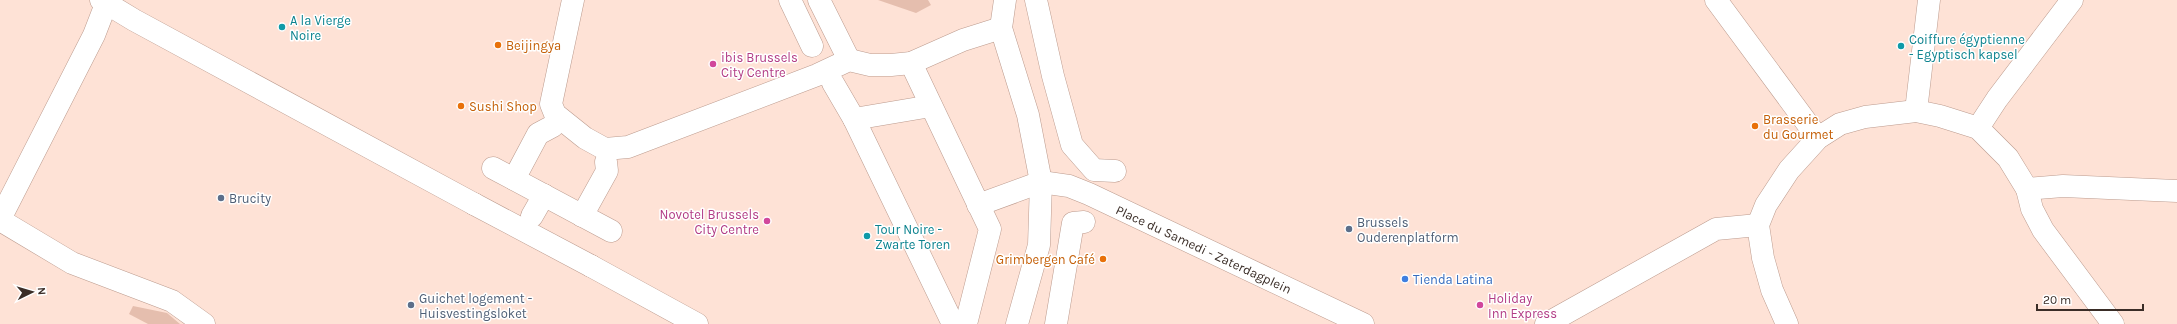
<svg xmlns="http://www.w3.org/2000/svg" width="2177" height="324" viewBox="0 0 2177 324" font-family="Karla,sans-serif">
<style>
.garden{fill:#e5beae}
.lines{fill:none;stroke-linecap:round;stroke-linejoin:round}
.street-casing{stroke:#bc9b8e;stroke-width:23}
.secondary-casing{stroke:#bc9b8e;stroke-width:23}
.street{stroke:#fff;stroke-width:22}
.secondary{stroke:#fff;stroke-width:22}
.culture-dot{fill:#0f9aa8;stroke:#fff;stroke-width:1.5}
.food-dot{fill:#e8710a;stroke:#fff;stroke-width:1.5}
.hotel-dot{fill:#d1479c;stroke:#fff;stroke-width:1.5}
.service-dot{fill:#5c6f8a;stroke:#fff;stroke-width:1.5}
.shop-dot{fill:#3f7fe0;stroke:#fff;stroke-width:1.5}
.labels{text-anchor:middle;stroke-width:3;stroke-linejoin:round;paint-order:stroke}
.culture-label{font-size:13px;fill:#0d838f;stroke:#fff;text-anchor:start}
.food-label{font-size:13px;fill:#c56008;stroke:#fff;text-anchor:start}
.hotel-label{font-size:13px;fill:#b23c85;stroke:#fff;text-anchor:start}
.service-label{font-size:13px;fill:#4e5e75;stroke:#fff;text-anchor:start}
.street-label{font-size:13px;fill:#3a2d27;stroke:#fff}
.shop-label{font-size:13px;fill:#366cbe;stroke:#fff;text-anchor:start}
</style>
<rect width="100%" height="100%" fill="#fee2d6"/>
<g class="garden">
<polygon points="878,0 928,0 931,5 916,13"/>
<polygon points="133,306 167,313 180,324 148,324 129,314"/>
</g>
<g class="lines">
<defs>
<g id="street">
<polyline points="573,0 551,104 555,114 585,138 605,149 628,147 817,75 849,60 870,65 891,65 911,63 963,40 1001,28"/>
<polyline points="790,0 812,46"/>
<polyline points="819,0 849,60"/>
<polyline points="1005,0 1001,28 1028,115 1041,182 1039,245 1017,324"/>
<polyline points="1036,0 1053,76 1072,145 1094,170 1115,171"/>
<polyline points="1716,0 1818,138"/>
<polyline points="911,63 990,229 966,324"/>
<polyline points="833,83 854,119 931,106"/>
<polyline points="1916,111 1929,0"/>
<polyline points="854,119 953,324"/>
<polyline points="1978,128 1997,99 2072,0"/>
<polyline points="493,168 611,231"/>
<polyline points="514,179 538,134 553,126"/>
<polyline points="2027,189 2063,186 2177,191"/>
<polyline points="474,204 591,266"/>
<polyline points="978,205 1041,182 1069,186 1089,194 1363,324"/>
<polyline points="532,216 544,195"/>
<polyline points="582,216 607,171 606,162"/>
<polyline points="0,219 94,35 106,4"/>
<polyline points="0,220 72,263 172,301 204,324"/>
<polyline points="1056,324 1073,223 1084,222"/>
<polyline points="1546,324 1716,229 1758,225"/>
<polyline points="1787,324 1772,290 1763,258 1758,225 1766,205 1789,170 1818,138 1840,124 1865,117 1916,111 1940,116 1978,128 2008,158 2027,189 2032,209 2043,230 2113,324"/>
</g>
<g id="secondary">
<polyline points="101,0 134,20 474,204"/>
<polyline points="591,266 697,324"/>
</g>
</defs>
<use href="#street" class="street-casing"/>
<use href="#secondary" class="secondary-casing"/>
<use href="#street" class="street"/>
<use href="#secondary" class="secondary"/>
</g>
<g class="culture-dot">
<circle cx="282" cy="27" r="4"/>
<circle cx="1901" cy="46" r="4"/>
<circle cx="867" cy="236" r="4"/>
</g>
<g class="food-dot">
<circle cx="498" cy="45" r="4"/>
<circle cx="461" cy="106" r="4"/>
<circle cx="1755" cy="126" r="4"/>
<circle cx="1103" cy="259" r="4"/>
</g>
<g class="hotel-dot">
<circle cx="713" cy="64" r="4"/>
<circle cx="767" cy="221" r="4"/>
<circle cx="1480" cy="305" r="4"/>
</g>
<g class="service-dot">
<circle cx="221" cy="198" r="4"/>
<circle cx="1349" cy="229" r="4"/>
<circle cx="411" cy="305" r="4"/>
</g>
<circle class="shop-dot" cx="1405" cy="279" r="4"/>
<g class="labels">
<g class="culture-label">
<text x="290" y="25">A la Vierge<tspan x="290" dy="15">Noire</tspan></text>
<text x="1909" y="44">Coiffure égyptienne<tspan x="1909" dy="15">- Egyptisch kapsel</tspan></text>
<text x="875" y="234">Tour Noire -<tspan x="875" dy="15">Zwarte Toren</tspan></text>
</g>
<g class="food-label">
<text x="506" y="50">Beijingya</text>
<text x="469" y="111">Sushi Shop</text>
<text x="1763" y="124">Brasserie<tspan x="1763" dy="15">du Gourmet</tspan></text>
<text x="1095" y="264" text-anchor="end">Grimbergen Café</text>
</g>
<g class="hotel-label">
<text x="721" y="62">ibis Brussels<tspan x="721" dy="15">City Centre</tspan></text>
<text x="759" y="219" text-anchor="end">Novotel Brussels<tspan x="759" dy="15">City Centre</tspan></text>
<text x="1488" y="303">Holiday<tspan x="1488" dy="15">Inn Express</tspan></text>
</g>
<g class="service-label">
<text x="229" y="203">Brucity</text>
<text x="1357" y="227">Brussels<tspan x="1357" dy="15">Ouderenplatform</tspan></text>
<text x="419" y="303">Guichet logement -<tspan x="419" dy="15">Huisvestingsloket</tspan></text>
</g>
<g class="street-label">
<text transform="translate(1204 249) rotate(25)" y="5">Place du Samedi - Zaterdagplein</text>
</g>
<g class="shop-label">
<text x="1413" y="284">Tienda Latina</text>
</g>
</g>
<g transform="translate(32 292) rotate(85)" stroke="#ffffff" stroke-width="3" paint-order="stroke">
<path d="M0-3L7 15L0 10L-7 15Z" fill="#3a2d27"/>
<text y="-6" font-size="11" font-weight="bold" text-anchor="middle" fill="#3a2d27">N</text>
</g>
<path d="M2037 304v6h106v-6" fill="none" stroke="#3a2d27" stroke-width="2"/>
<text x="2043" y="304" font-size="12" fill="#3a2d27" stroke="#ffffff" stroke-width="3" paint-order="stroke">20 m</text>
</svg>
